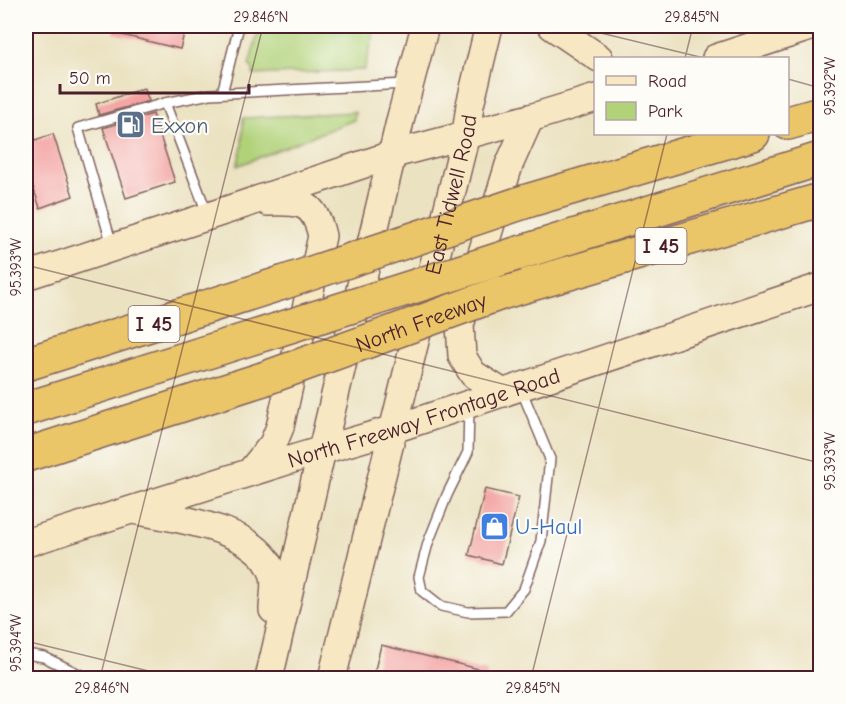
<svg xmlns="http://www.w3.org/2000/svg" width="846" height="704" viewBox="0 0 846 704" font-family="'Comic Neue',sans-serif">
<style>
.green{fill:#b1d279;stroke:#7e7852;stroke-width:1.5}
.building{fill:#f29d9c}
.lines{fill:none;stroke-linecap:round;stroke-linejoin:round}
.service-casing{stroke:#826360;stroke-width:12}
.secondary-casing{stroke:#826360;stroke-width:30}
.motorway-casing{stroke:#826360;stroke-width:36}
.service{stroke:#fff;stroke-width:9}
.secondary{stroke:#f7e8c3;stroke-width:27}
.motorway{stroke:#eac669;stroke-width:33}
.motorway-bridge-casing{stroke:#826360;stroke-width:36;stroke-linecap:butt}
.motorway-bridge{stroke:#eac669;stroke-width:33}
.ticks{fill:none;stroke:#4a1f2b;stroke-width:1.5;stroke-opacity:0.45}
.labels{text-anchor:middle;stroke-width:4.5;stroke-linejoin:round;paint-order:stroke}
.shield{fill:#fdfcf7;stroke:#806168;stroke-width:1.5}
.shield-label{font-size:21px;font-weight:bold;fill:#4a1f2b}
.service-label{font-size:22px;fill:#4e5e75;stroke:#fdfcf7;text-anchor:start}
.street-label{font-size:22px;fill:#4a1f2b;stroke:#fdfcf7}
.shop-label{font-size:22px;fill:#366cbe;stroke:#fdfcf7;text-anchor:start}
.neatline{fill:none;stroke:#4a1f2b;stroke-width:2}
.ticks-label{font-size:15px;text-anchor:middle;fill:#4a1f2b}
</style>
<rect width="100%" height="100%" fill="#fdfcf7"/>
<filter id="ink" filterUnits="userSpaceOnUse"><feTurbulence type="fractalNoise" baseFrequency=".0167" numOctaves="2"/><feDisplacementMap in="SourceGraphic" scale="12" xChannelSelector="R" yChannelSelector="G"/><feConvolveMatrix kernelMatrix="1 2 1 2 8 2 1 2 1" color-interpolation-filters="sRGB"/></filter>
<filter id="wash" filterUnits="userSpaceOnUse"><feTurbulence type="fractalNoise" baseFrequency=".008" numOctaves="4" result="noise"/><feDisplacementMap in="SourceGraphic" scale="24" xChannelSelector="R" yChannelSelector="G"/><feGaussianBlur stdDeviation="1.35" result="paint"/><feColorMatrix in="noise" values="0 0 0 0 0 0 0 0 0 0 0 0 0 0 0 0 0 1.4 0 .05"/><feComposite in="paint" operator="in"/></filter>
<g filter="url(#wash)">
<rect width="100%" height="100%" fill="#ebe2c1"/>
<g class="green">
<polygon points="260,26 376,26 364,70 253,75 253,69 249,65"/>
<polygon points="355,112 354,120 237,166 242,147 243,118"/>
</g>
<g id="blocks">
<g class="building">
<polygon points="115,26 186,26 180,49 114,33"/>
<polygon points="144,88 149,101 99,115 96,104"/>
<polygon points="153,114 175,182 126,198 103,128"/>
<polygon points="53,134 73,196 40,208 26,165 26,143"/>
<polygon points="485,489 519,497 502,564 469,555"/>
<polygon points="381,645 487,671 486,678 373,678"/>
</g>
</g>
</g>
<g filter="url(#ink)">
<use href="#blocks" fill-opacity="0" stroke="#826360" stroke-width="1.5"/>
<g class="lines">
<defs>
<g id="service">
<polyline points="222,93 239,26"/>
<polyline points="165,103 207,213"/>
<polyline points="112,245 78,128 165,103 210,94 406,84"/>
<polyline points="469,406 468,452 447,495 428,543 419,577 422,591 441,606 468,612 506,611 524,589 541,541 550,459 521,389"/>
<polyline points="26,654 44,657 87,678"/>
</g>
<g id="secondary">
<polyline points="552,26 599,58"/>
<polyline points="716,58 813,26"/>
<polyline points="26,276 209,216 394,154 530,118 596,98"/>
<polyline points="503,393 473,374 462,356 460,325 509,165 530,118"/>
<path d="M251,471L273,444L280,427L322,236C314,201 301,201 268,202"/>
<path d="M134,510C175,519 258,527 273,573C277,583 273,600 273,610"/>
<path id="s1" d="M26,543L296,458L394,429L820,287"/>
<polyline points="269,678 322,450 401,117 425,26"/>
<path id="s2" d="M332,678L466,134L470,105L489,26"/>
</g>
<g id="motorway">
<polyline points="788,123 820,114"/>
<polyline points="527,201 753,134"/>
<polyline points="516,254 820,159"/>
<polyline points="501,293 820,200"/>
<polyline points="26,364 282,283"/>
<polyline points="26,409 277,330"/>
<polyline points="26,455 263,379"/>
</g>
</defs>
<use href="#service" class="service-casing"/>
<use href="#secondary" class="secondary-casing"/>
<use href="#motorway" class="motorway-casing"/>
<use href="#service" class="service"/>
<use href="#secondary" class="secondary"/>
<use href="#motorway" class="motorway"/>
<defs>
<g id="motorway-bridge">
<polyline points="282,283 527,201"/>
<polyline points="277,330 516,254"/>
<path id="s3" d="M263,379L501,293"/>
</g>
</defs>
<use href="#motorway-bridge" class="motorway-bridge-casing"/>
<use href="#motorway-bridge" class="motorway-bridge"/>
</g>
</g>
<path class="ticks" d="M572,26L704,58M685,58L693,26M788,79L820,88M26,265L820,463M26,641L177,678M100,678L263,26M531,678L667,134"/>
<defs>
<symbol id="fuel-square" viewBox="-11 -11 22 22"><rect x="-9" y="-9" width="18" height="18" rx="4" fill="#5c6f8a" stroke="#fdfcf7"/><path d="M-5.5-6h7V0h2V4h1.3V-2.5L3-4.5l.8-.8L6-3V5H2.5V1h-1V6h-7ZM-4.2-4.7v3.2H.2V-4.7Z" fill="#fff"/></symbol>
<symbol id="shop-square" viewBox="-11 -11 22 22"><rect x="-9" y="-9" width="18" height="18" rx="4" fill="#3f7fe0" stroke="#fdfcf7"/><path d="M-5-2.5h2.3a2.7 3.5 0 0 1 5.4 0H5L5.5 6h-11ZM-1.5-2.5h3a1.5 2.3 0 0 0-3 0Z" fill="#fff"/></symbol>
</defs>
<g fill-rule="evenodd">
<use href="#fuel-square" x="114" y="108" width="33" height="33"/>
<use href="#shop-square" x="478" y="510" width="33" height="33"/>
</g>
<g class="labels">
<g class="shield">
<rect x="635.5" y="228" width="51" height="36" rx="4.5"/>
<rect x="128.5" y="306" width="51" height="36" rx="4.5"/>
</g>
<g class="shield-label">
<text x="661" y="253">I 45</text>
<text x="154" y="331">I 45</text>
</g>
<g class="service-label">
<text x="151" y="133">Exxon</text>
</g>
<g class="street-label">
<text dy="8" stroke="none"><textPath href="#s2" startOffset="498">East Tidwell Road</textPath></text>
<text dy="8" stroke="none"><textPath href="#s3" startOffset="168">North Freeway</textPath></text>
<text dy="8" stroke="none"><textPath href="#s1" startOffset="417">North Freeway Frontage Road</textPath></text>
</g>
<g class="shop-label">
<text x="515" y="534">U-Haul</text>
</g>
</g>
<rect width="846" height="704" fill="none" stroke="#fdfcf7" stroke-width="66"/>
<rect x="594" y="57" width="195" height="78" fill="#fdfcf7" stroke="#b5a4a5" stroke-width="1.5"/>
<rect x="606" y="76" width="30" height="9" fill="#f7e8c3" stroke="#b5a4a5" stroke-width="1.5"/>
<text x="648" y="87" font-size="18" fill="#4a1f2b">Road</text>
<rect x="606" y="102" width="30" height="18" fill="#b1d279" stroke="#b5a4a5" stroke-width="1.5"/>
<text x="648" y="117" font-size="18" fill="#4a1f2b">Park</text>
<path d="M60 84v9h189v-9" fill="none" stroke="#4a1f2b" stroke-width="3"/>
<text x="69" y="84" font-size="18" fill="#4a1f2b" stroke="#fdfcf7" stroke-width="4.5" paint-order="stroke">50 m</text>
<rect x="33" y="33" width="780" height="638" class="neatline"/>
<g class="ticks-label">
<text x="261" y="22">29.846°N</text>
<text x="692" y="22">29.845°N</text>
<text transform="translate(830 86) rotate(-90)" y="5">95.392°W</text>
<text transform="translate(16 267) rotate(-90)" y="5">95.393°W</text>
<text transform="translate(830 461) rotate(-90)" y="5">95.393°W</text>
<text transform="translate(16 643) rotate(-90)" y="5">95.394°W</text>
<text x="102" y="693">29.846°N</text>
<text x="533" y="693">29.845°N</text>
</g>
</svg>
